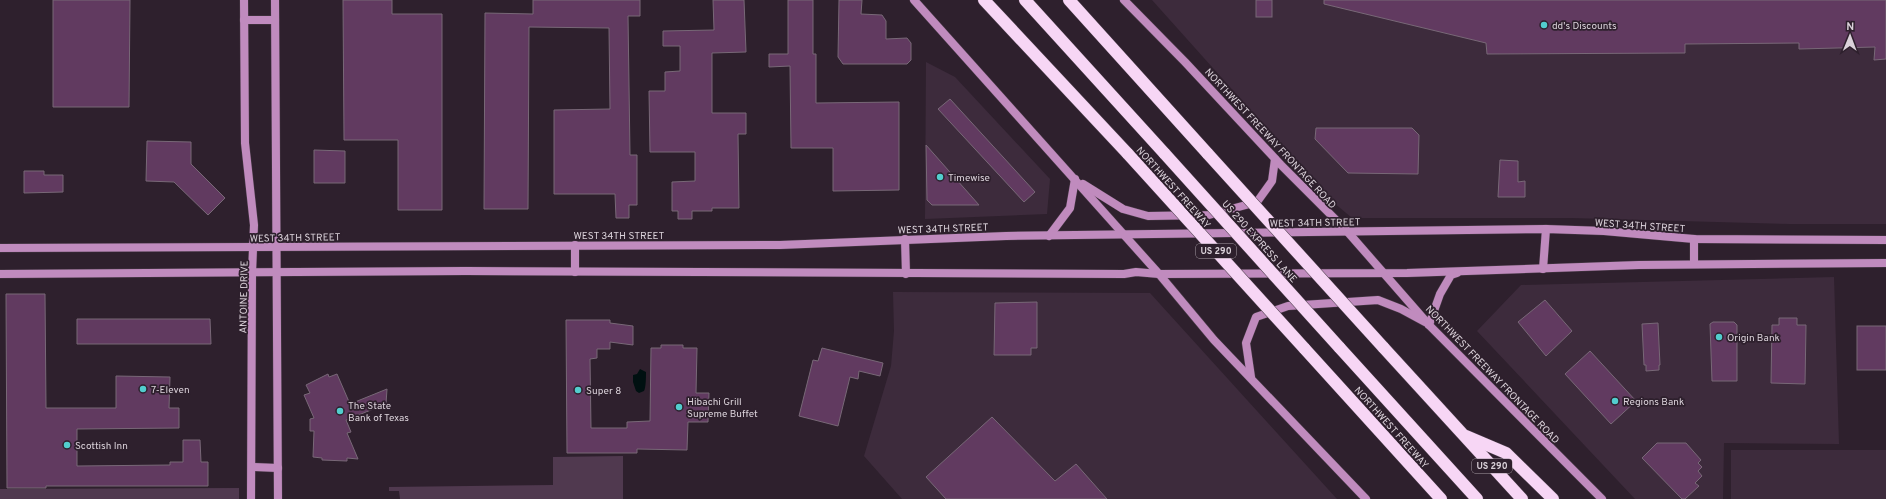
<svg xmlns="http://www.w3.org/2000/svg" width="1886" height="499" viewBox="0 0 1886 499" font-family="Overpass,sans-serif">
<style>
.built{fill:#3d2b3c}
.green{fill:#50394f}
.water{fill:#001011}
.building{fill:#613a60;stroke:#786877}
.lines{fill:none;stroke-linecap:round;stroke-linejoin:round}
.secondary-casing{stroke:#4a3c49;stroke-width:9}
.highway-casing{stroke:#4a3c49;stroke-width:13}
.secondary{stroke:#c08bbe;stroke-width:8}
.highway{stroke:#f7d6f5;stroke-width:12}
.highway-bridge-casing{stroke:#4a3c49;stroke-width:13;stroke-linecap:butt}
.highway-bridge{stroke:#f7d6f5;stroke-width:12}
.poi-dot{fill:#52cdce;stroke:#2e202d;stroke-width:1.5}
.labels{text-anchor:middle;stroke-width:3.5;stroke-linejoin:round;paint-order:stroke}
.shield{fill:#2e202d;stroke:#a79da6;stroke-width:1}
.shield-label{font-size:9px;font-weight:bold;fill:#dbd2da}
.poi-label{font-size:10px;fill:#dbd2da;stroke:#2e202d;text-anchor:start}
.street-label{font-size:10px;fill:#dbd2da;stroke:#2e202d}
</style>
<rect width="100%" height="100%" fill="#2e202d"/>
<g class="built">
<polygon points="1152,0 1886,0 1886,224 1791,224 1571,218 1352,218 1333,202"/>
<polygon points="926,62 955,77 1050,179 1047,214 925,219"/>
<polygon points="1834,277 1839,444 1724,443 1723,499 1635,499 1477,331 1521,285"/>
<polygon points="893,292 1150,293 1337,499 902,499 864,456 891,366 894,331"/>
<rect x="1731" y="450" width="155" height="49"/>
</g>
<g class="green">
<polygon points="623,456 623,499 400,499 399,491 389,491 389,487 553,485 553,457"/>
<polygon points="239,488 239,499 0,499 0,489"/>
</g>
<path class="water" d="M640,369L646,372C646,376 646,388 644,391L639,393L636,391L633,382V375L637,374Z"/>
<g class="building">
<polygon points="53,0 130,0 129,107 53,107"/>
<polygon points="343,0 392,0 392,14 442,14 442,210 398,210 398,140 344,140"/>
<polygon points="533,0 640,0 640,16 628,16 630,155 637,155 637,205 629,205 629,218 616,218 615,194 554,194 554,110 610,109 609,28 529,27 528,209 484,209 485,13 533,14"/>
<polygon points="713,0 744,0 746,52 712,53 712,113 746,113 746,134 738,134 739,208 712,208 712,211 692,211 692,219 678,219 678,211 672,211 672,182 695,181 695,152 650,152 649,91 665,91 665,72 680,71 680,46 663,46 663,31 714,30"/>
<polygon points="788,0 813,0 813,54 816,54 816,103 899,102 899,190 833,191 833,148 791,148 790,66 769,67 769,54 788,54"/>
<polygon points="839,0 862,0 861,14 882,15 886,21 886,39 907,38 911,43 911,60 907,64 843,64 838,57"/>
<rect x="1256" y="0" width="16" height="17"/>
<polygon points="1324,0 1886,0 1886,59 1874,60 1875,47 1799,49 1799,43 1685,44 1685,53 1487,54 1486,43 1324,4"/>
<polygon points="950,99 1035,192 1024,202 938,109"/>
<polygon points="1316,128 1412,128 1419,135 1418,174 1348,173 1315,139"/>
<polygon points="147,141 191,142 191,164 225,198 208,215 174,182 146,181"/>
<polygon points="926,145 979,205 932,205 927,200"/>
<polygon points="314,150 345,151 345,183 314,183"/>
<polygon points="1500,160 1518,161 1518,182 1525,181 1525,197 1498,197"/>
<polygon points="24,171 44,171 44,175 63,175 63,192 24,193"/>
<polygon points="6,294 45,294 46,408 116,408 116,376 170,377 169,408 179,408 179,428 77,429 77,466 170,465 170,462 183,462 183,440 200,440 201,462 208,462 208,486 46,486 46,488 7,488"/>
<polygon points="1545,300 1572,331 1546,356 1518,322"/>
<polygon points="1037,302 1037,348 1031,348 1031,355 994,355 995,303"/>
<polygon points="1779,318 1797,318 1797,325 1806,325 1805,384 1771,383 1772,325 1779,325"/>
<polygon points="77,319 210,319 211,344 77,344"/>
<polygon points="566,320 610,320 610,323 633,326 633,345 610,342 610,349 597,349 597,358 590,359 591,428 627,428 627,422 650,421 651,348 661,348 661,345 683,345 683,348 697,348 696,393 709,393 708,422 688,422 687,450 637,449 637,453 567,453"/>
<polygon points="1713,322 1734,322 1737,325 1737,381 1712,381 1710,324"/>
<polygon points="1658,323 1660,365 1659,365 1659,370 1646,371 1646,365 1644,365 1642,324"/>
<rect x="1857" y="326" width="29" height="44"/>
<polygon points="822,348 883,363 880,376 859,371 858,379 850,377 838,426 799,416 813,360 818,361"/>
<polygon points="1590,351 1636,401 1611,424 1565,374"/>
<polygon points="328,374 329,377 337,374 350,404 387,389 386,404 346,420 351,432 347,433 358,459 347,458 347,461 322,460 322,458 313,457 314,431 310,431 310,419 314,418 304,395 310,393 306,385"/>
<polygon points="992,417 1055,481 1076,464 1107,499 946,499 926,477"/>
<polygon points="1657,443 1686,443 1701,460 1698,463 1702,467 1698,471 1702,476 1695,483 1699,486 1685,499 1682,499 1642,458"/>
</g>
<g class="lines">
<defs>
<g id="secondary">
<polyline points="244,0 245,143 254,225 252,273 251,499"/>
<polyline points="275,0 278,499"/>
<polyline points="914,0 1159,274 1214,340 1366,499"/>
<polyline points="1124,0 1185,62 1281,165 1346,230 1429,325 1602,499"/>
<polyline points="244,20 275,20"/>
<polyline points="1083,184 1123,209 1148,216 1209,215 1257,202 1272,181 1275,159"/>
<polyline points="1049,236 1070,208 1075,179"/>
<polyline points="905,239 906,274"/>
<polyline points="0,248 780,245 1006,236 1546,229 1604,231 1694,239 1886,240"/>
<polyline points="1694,264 1694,239"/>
<polyline points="1543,269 1546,229"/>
<polyline points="575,272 575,245"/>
<polyline points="0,274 466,271 1124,274 1136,272 1159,274 1407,273 1639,265 1886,263"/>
<polyline points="1429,325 1440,294 1451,275 1457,273"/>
<polyline points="1251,377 1246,343 1256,317 1288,306 1378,300 1401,309 1425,322"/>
<polyline points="252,467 278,468"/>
</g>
<g id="highway">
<polyline points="984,0 1128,154"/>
<polyline points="1025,0 1165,154"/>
<polyline points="1069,0 1208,154"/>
<polyline points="1339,347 1477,499"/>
<polyline points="1383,347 1522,499"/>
<polyline points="1304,348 1441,499"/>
<polyline points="1466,436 1506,453 1553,499"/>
</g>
</defs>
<use href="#secondary" class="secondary-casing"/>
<use href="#highway" class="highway-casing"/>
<use href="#secondary" class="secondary"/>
<use href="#highway" class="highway"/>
<defs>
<g id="highway-bridge">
<polyline points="1128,154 1304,348"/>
<polyline points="1165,154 1339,347"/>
<polyline points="1208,154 1383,347"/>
</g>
</defs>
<use href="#highway-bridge" class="highway-bridge-casing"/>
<use href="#highway-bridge" class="highway-bridge"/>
</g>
<g class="poi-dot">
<circle cx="1544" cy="25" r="4"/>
<circle cx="940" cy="177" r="4"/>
<circle cx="1719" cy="337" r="4"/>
<circle cx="143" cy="389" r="4"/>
<circle cx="578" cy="390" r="4"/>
<circle cx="1615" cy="401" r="4"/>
<circle cx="679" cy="407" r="4"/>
<circle cx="340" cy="411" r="4"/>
<circle cx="67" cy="445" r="4"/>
</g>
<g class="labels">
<g class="shield">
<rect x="1196" y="244" width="40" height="14" rx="3"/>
<rect x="1472" y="459" width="40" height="14" rx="3"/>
</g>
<g class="shield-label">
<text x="1216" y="254">US 290</text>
<text x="1492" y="469">US 290</text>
</g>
<g class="poi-label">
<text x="1552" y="29">dd's Discounts</text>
<text x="948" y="181">Timewise</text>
<text x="1727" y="341">Origin Bank</text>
<text x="151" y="393">7-Eleven</text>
<text x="586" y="394">Super 8</text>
<text x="687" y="405">Hibachi Grill<tspan x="687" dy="12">Supreme Buffet</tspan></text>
<text x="1623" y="405">Regions Bank</text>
<text x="348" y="409">The State<tspan x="348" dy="12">Bank of Texas</tspan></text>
<text x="75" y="449">Scottish Inn</text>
</g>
<g class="street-label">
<text transform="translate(1271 138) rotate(47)" y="4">NORTHWEST FREEWAY FRONTAGE ROAD</text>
<text transform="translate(1174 187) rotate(48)" y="4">NORTHWEST FREEWAY</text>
<text transform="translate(1315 222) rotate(-1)" y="4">WEST 34TH STREET</text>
<text transform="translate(1640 225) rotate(4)" y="4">WEST 34TH STREET</text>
<text transform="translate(943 228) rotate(-2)" y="4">WEST 34TH STREET</text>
<text x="619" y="239">WEST 34TH STREET</text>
<text transform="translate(295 237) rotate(-1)" y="4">WEST 34TH STREET</text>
<text transform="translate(1260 241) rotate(48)" y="4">US 290 EXPRESS LANE</text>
<text transform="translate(243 297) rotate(-89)" y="4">ANTOINE DRIVE</text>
<text transform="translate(1493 374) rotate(46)" y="4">NORTHWEST FREEWAY FRONTAGE ROAD</text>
<text transform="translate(1392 427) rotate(48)" y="4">NORTHWEST FREEWAY</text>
</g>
</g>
<g transform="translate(1850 36) rotate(1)" stroke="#2e202d" stroke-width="3" paint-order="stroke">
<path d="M0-3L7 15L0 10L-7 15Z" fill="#dbd2da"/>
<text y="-6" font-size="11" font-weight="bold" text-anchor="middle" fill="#dbd2da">N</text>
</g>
</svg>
